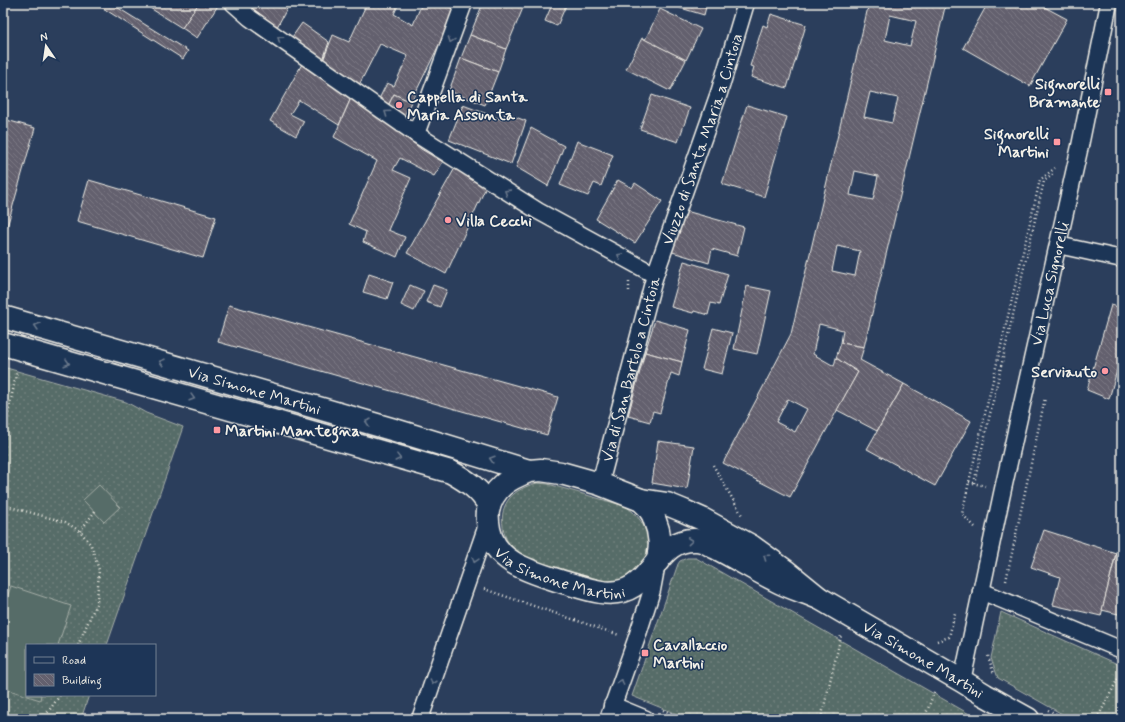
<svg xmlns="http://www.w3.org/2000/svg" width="1125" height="722" viewBox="0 0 1125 722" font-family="Mynerve,sans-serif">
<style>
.grass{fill:url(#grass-dots);stroke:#a6aea8}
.pitch{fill:#576c67;stroke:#a6aea8}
.building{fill:url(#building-back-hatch);stroke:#f4f1e8;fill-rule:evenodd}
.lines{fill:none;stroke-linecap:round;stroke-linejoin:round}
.street-casing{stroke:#f4f1e8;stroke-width:19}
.secondary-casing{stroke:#f4f1e8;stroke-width:25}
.path{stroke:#f4f1e8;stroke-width:2.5;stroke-dasharray:1 3;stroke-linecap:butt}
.street{stroke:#1d3557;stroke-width:16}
.secondary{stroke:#1d3557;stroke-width:22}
.oneway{stroke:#68778a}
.poi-dot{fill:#ff9aa2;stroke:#1d3557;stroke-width:1.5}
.labels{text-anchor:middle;stroke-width:3;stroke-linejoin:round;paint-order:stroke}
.poi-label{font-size:16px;font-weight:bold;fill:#f4f1e8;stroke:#1d3557;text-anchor:start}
.street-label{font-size:16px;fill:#f4f1e8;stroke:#1d3557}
</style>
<defs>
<pattern id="grass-dots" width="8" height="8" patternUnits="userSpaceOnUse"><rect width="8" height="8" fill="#576c67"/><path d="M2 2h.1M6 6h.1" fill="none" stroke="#70817d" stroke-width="1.8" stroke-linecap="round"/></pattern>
<pattern id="building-back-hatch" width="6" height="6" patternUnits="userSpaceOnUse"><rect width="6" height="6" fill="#63606e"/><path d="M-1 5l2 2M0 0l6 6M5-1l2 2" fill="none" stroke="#7a7783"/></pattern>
</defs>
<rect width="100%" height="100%" fill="#2b3e5c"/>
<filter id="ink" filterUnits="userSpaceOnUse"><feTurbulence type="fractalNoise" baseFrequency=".025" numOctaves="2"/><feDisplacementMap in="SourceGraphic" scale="8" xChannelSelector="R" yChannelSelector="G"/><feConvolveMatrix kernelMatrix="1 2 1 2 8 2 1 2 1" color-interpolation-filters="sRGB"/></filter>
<g filter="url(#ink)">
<g class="grass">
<polygon points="3,367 126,402 146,413 183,427 107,645 27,645 27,695 89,695 81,719 3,719"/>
<path d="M537,483L548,484L625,506C638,514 648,528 648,543C648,563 631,581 612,581C601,581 589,577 579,574C560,568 542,563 523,558C518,553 512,548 508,542C505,538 504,532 503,527C499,502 514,489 537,483Z"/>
<polygon points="687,558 696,558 978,719 689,719 632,696 678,564 680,561"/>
<polygon points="1001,612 1122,666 1122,719 1071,719 998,678 991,658"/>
</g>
<g class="pitch">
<polygon points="99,485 120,507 104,522 83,500"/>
<polygon points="11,586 71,606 58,645 27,645 27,695 41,695 40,700 3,688 3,609"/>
</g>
<g class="building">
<polygon points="3,3 11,3 3,10"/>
<polygon points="95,3 110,3 188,51 183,59"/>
<polygon points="142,3 199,3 182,28"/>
<polygon points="199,3 217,3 219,4 197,38 182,28"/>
<polygon points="245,3 290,3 277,27"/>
<polygon points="367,3 399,3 394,14 413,25 422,3 440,3 456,10 411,102 394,94 387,108 379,99 387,83 394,86 408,56 380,44 358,87 322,63 333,35 349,42"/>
<polygon points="483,3 525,3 506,49 470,35"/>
<polygon points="541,3 567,3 557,26 545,21 551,7"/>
<polygon points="664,3 707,3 704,15"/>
<path d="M869,3H946L864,347L841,343L843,330L819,324L813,354L834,366L836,358L858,372L790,497L723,463L791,334ZM890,15L916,21L910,46L885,40ZM870,92L898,98L892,123L864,117ZM855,171L878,176L873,200L850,195ZM837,246L860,251L855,276L832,271ZM788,399L807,409L795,432L776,422Z"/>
<polygon points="988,3 1037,3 1067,19 1030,86 963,48"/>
<polygon points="660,9 701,29 686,60 645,40"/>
<polygon points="771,14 806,25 787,88 751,77 754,67 750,66 763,25 767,27"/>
<polygon points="302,23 329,42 322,63 290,40"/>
<polygon points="470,35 506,49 498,72 461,58"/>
<polygon points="642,38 686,60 670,91 626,69"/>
<polygon points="461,58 498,72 485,105 449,91"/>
<polygon points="302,64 351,98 339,125 299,100 290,114 304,121 296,136 270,121"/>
<polygon points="394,94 411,102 404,116 387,108"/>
<polygon points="652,95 690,108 678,142 640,129"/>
<polygon points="351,98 378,114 421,149 443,162 434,176 400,158 393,170 411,178 388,230 405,237 397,257 363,242 366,232 349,224 377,161 334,137"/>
<polygon points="463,105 503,120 505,113 526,121 511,164 449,140"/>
<polygon points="747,105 787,117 764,197 722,184"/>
<polygon points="3,119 35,128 3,241"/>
<polygon points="531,128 564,146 548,186 516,167"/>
<polygon points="577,141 613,155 601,186 594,183 588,196 560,185"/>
<polygon points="1122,156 1122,173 1119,172"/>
<polygon points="455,168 486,187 446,274 407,253"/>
<polygon points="89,180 216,217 203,258 77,221"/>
<polygon points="618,180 632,188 635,183 662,201 635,243 596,219"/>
<polygon points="682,210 744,227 737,256 712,249 709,263 669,251"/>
<polygon points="684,261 728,274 719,305 711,303 708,315 694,311 693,313 671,307"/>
<polygon points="369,274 393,282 387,299 363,292"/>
<polygon points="410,285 424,291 414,311 401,305"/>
<polygon points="433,285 447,290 440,307 426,302"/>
<polygon points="747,286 771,291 757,354 734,349"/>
<polygon points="229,305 558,397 547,435 218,342"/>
<polygon points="1111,305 1122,308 1122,352 1109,399 1087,390"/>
<polygon points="655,320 690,330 682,362 645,352"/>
<polygon points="713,328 732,333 722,374 702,369"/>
<polygon points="841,343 864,347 860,360 904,384 877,431 837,410 858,372 836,358"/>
<polygon points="645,352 682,362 679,376 671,373 660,413 653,411 650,422 628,416"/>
<polygon points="904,384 971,421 935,486 867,449"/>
<polygon points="658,441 694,446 687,489 652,483"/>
<polygon points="1044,530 1116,553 1101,616 1053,605 1060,577 1031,567"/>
<polygon points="1122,531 1122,615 1102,610"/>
</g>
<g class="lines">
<defs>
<g id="street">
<polyline points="233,3 250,18 416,134 538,211 655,275"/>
<polyline points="416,134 464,3"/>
<polyline points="1058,245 1122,259"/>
<path id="s1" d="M600,484L655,275L719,93L746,3"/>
<polyline points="981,591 1122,650"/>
<path id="s2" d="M962,681L1003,489L1080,146L1109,3"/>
<polyline points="612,705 646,719"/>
<polyline points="420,719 488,522"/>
<polyline points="608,719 636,640 652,590 657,563"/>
</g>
<g id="secondary">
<path id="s3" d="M3,317L398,431L529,471L541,470L561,473L600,484L641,500L648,507L653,515L658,530L660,544L658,561"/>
<path d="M3,344L451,472C467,481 481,490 489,506"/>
<path id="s4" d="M529,471C509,479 493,487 488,511C487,517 488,523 489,529C495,563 532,572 560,581C574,585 587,590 601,592C654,600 651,538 696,540C703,540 710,545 716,548C736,558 756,571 777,581C790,588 805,592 819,598"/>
<path id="s5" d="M641,500L667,504L684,511L702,519L751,546L787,572L819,598L962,681L985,695L1028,719"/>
</g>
</defs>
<use href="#street" class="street-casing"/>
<use href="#secondary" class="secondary-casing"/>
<g class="path">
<polyline points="629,282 629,293"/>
<polyline points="3,437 17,371"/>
<polyline points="713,465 743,517"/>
<polyline points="969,482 985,486"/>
<polyline points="974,483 1044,181 1055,173"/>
<polyline points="3,505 65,522 80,531 91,545 99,570 97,602 78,645"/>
<polyline points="975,527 962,514 969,482 1040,180 1055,168"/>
<polyline points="80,531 96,510"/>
<polyline points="1006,581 1045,398"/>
<polyline points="484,589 619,635"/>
<polyline points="937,641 949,637 955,613"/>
<polyline points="988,656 994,674"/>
<polyline points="663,710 684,719"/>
<polyline points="1048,710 1066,719"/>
<polyline points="442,713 460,719"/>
<polyline points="43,719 60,695"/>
<polyline points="821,719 841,636"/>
<polyline points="924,719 935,690"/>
<polyline points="1097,719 1122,671"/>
</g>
<use href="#street" class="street"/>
<use href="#secondary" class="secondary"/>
</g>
<defs><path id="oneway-chevron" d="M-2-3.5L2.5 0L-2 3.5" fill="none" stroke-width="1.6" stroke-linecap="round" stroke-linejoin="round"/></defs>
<g class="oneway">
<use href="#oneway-chevron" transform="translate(280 39) rotate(-145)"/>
<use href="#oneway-chevron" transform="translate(451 40) rotate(110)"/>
<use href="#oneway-chevron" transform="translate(387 113) rotate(-145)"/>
<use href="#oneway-chevron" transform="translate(507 192) rotate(-148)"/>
<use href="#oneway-chevron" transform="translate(620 256) rotate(-151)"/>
<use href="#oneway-chevron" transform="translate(37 326) rotate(-164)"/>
<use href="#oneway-chevron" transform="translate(162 362) rotate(-164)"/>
<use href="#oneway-chevron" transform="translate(67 363) rotate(16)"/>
<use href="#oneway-chevron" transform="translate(192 398) rotate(16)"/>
<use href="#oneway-chevron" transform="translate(368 422) rotate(-164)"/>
<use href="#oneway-chevron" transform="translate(398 458) rotate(14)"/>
<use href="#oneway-chevron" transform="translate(492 459) rotate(-163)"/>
<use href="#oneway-chevron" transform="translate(690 541) rotate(-6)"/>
<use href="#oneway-chevron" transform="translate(766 557) rotate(-145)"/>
<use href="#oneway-chevron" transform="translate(475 560) rotate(108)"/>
<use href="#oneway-chevron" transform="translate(433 682) rotate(109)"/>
<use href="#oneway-chevron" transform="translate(621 682) rotate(-70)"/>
</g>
</g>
<g class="poi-dot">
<rect x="1104" y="88" width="8" height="8" rx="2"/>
<circle cx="399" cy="105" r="4"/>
<rect x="1053" y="138" width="8" height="8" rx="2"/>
<circle cx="448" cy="220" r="4"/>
<circle cx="1105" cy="371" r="4"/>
<rect x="213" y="426" width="8" height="8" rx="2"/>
<rect x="641" y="649" width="8" height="8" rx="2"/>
</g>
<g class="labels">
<g class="poi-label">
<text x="1100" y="89" text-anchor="end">Signorelli<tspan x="1100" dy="18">Bramante</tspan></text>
<text x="407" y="102">Cappella di Santa<tspan x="407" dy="18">Maria Assunta</tspan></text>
<text x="1049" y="139" text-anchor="end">Signorelli<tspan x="1049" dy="18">Martini</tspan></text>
<text x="456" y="226">Villa Cecchi</text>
<text x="1097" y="377" text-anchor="end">Serviauto</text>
<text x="225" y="436">Martini Mantegna</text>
<text x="653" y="650">Cavallaccio<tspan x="653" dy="18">Martini</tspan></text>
</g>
<g class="street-label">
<text dy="6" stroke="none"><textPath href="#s1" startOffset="360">Viuzzo di Santa Maria a Cintoia</textPath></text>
<text dy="6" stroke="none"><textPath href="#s2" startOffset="407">Via Luca Signorelli</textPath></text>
<text dy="6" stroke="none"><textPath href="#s1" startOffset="119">Via di San Bartolo a Cintoia</textPath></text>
<text dy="6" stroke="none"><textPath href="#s3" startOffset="262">Via Simone Martini</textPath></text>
<text dy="6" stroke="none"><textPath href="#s4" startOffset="169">Via Simone Martini</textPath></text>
<text dy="6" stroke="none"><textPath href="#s5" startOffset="327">Via Simone Martini</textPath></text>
</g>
</g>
<rect width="1125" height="722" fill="none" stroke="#1d3557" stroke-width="16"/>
<rect x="8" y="8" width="1109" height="706" fill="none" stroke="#f4f1e8" stroke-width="1.5" filter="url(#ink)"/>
<rect x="26" y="644" width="130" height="52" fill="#1d3557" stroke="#738091"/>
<rect x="34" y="657" width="20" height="6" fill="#1d3557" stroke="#738091"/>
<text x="62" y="664" font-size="12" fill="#f4f1e8">Road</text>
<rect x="34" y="674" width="20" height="12" fill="url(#building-back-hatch)" stroke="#738091"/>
<text x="62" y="684" font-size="12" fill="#f4f1e8">Building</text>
<g transform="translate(46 46) rotate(347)" stroke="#1d3557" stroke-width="3" paint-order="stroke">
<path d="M0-3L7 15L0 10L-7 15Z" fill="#f4f1e8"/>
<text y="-6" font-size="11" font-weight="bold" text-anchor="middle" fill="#f4f1e8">N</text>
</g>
</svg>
